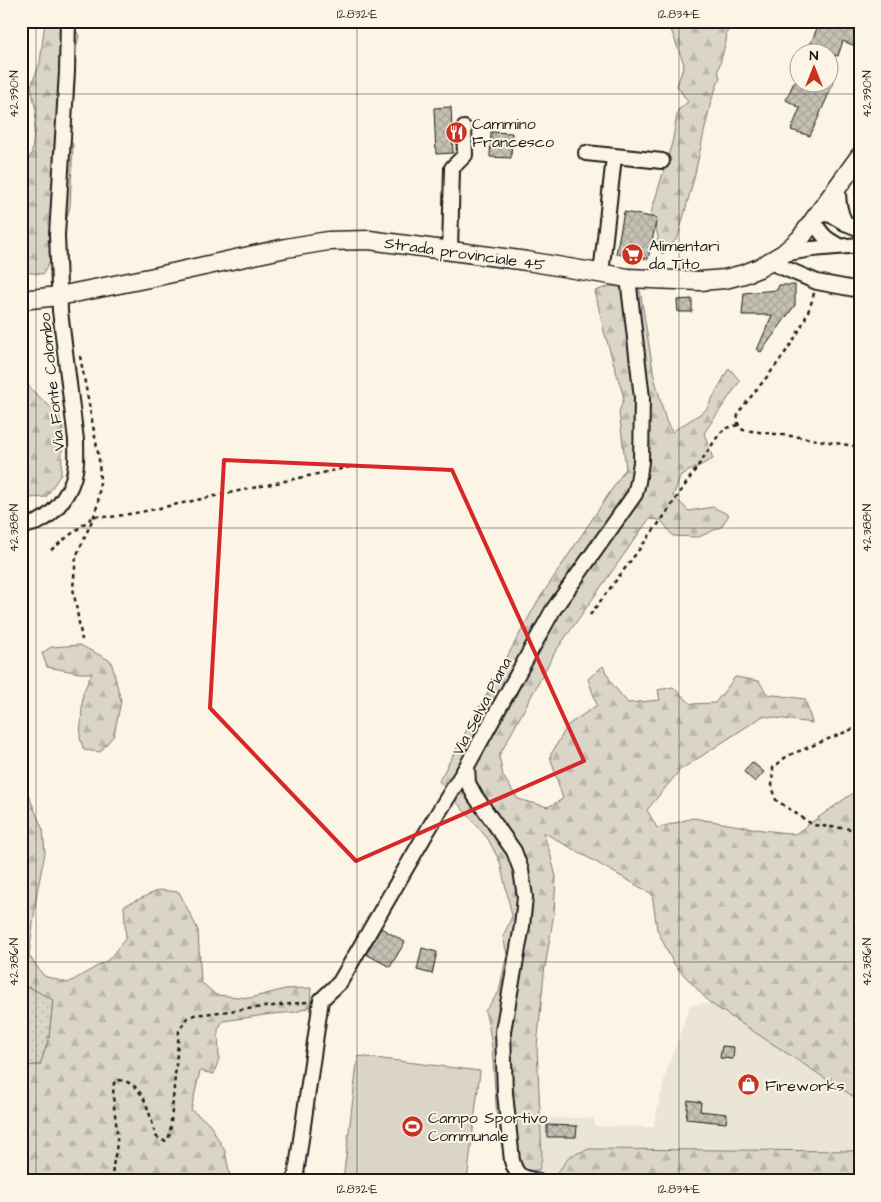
<svg xmlns="http://www.w3.org/2000/svg" width="881" height="1202" viewBox="0 0 881 1202" font-family="'Architects Daughter',sans-serif">
<style>
.built{fill:#ebe5d6}
.grass{fill:url(#grass-dots);stroke:#7c7872}
.forest{fill:url(#forest-firs);stroke:#7c7872}
.green{fill:#dbd5c8;stroke:#7c7872}
.building{fill:url(#building-cross-hatch);stroke:#1c1c1c}
.lines{fill:none;stroke-linecap:round;stroke-linejoin:round}
.minor-casing{stroke:#1c1c1c;stroke-width:18}
.major-casing{stroke:#1c1c1c;stroke-width:21}
.path{stroke:#1c1c1c;stroke-width:2.5;stroke-dasharray:4 4;stroke-linecap:butt}
.minor{stroke:#fcf5e5;stroke-width:14}
.major{stroke:#fcf5e5;stroke-width:18}
.marked{fill:none;stroke:#d62828;stroke-width:4;stroke-linejoin:round}
.ticks{fill:none;stroke:#1c1c1c;stroke-width:1;stroke-opacity:0.45}
.labels{text-anchor:middle;stroke-width:4;stroke-linejoin:round;paint-order:stroke}
.poi-label{font-size:16px;fill:#1c1c1c;stroke:#fcf5e5;text-anchor:start}
.street-label{font-size:16px;fill:#1c1c1c;stroke:#fcf5e5}
.neatline{fill:none;stroke:#1c1c1c;stroke-width:2}
.ticks-label{font-size:12px;text-anchor:middle;fill:#1c1c1c}
</style>
<defs>
<pattern id="grass-dots" width="8" height="8" patternUnits="userSpaceOnUse" patternTransform="scale(1.25)"><rect width="8" height="8" fill="#dbd5c8"/><path d="M2 2h.1M6 6h.1" fill="none" stroke="#bbb6ab" stroke-width="1.8" stroke-linecap="round"/></pattern>
<pattern id="forest-firs" width="22" height="20" patternUnits="userSpaceOnUse" patternTransform="scale(1.25)"><rect width="22" height="20" fill="#dbd5c8"/><path d="M5 1l3.5 6h-7zM16 11l3.5 6h-7z" fill="#bbb6ab"/></pattern>
<pattern id="building-cross-hatch" width="8" height="8" patternUnits="userSpaceOnUse" patternTransform="scale(1.25)"><rect width="8" height="8" fill="#c4c0b3"/><path d="M0 0l8 8M0 8l8-8" fill="none" stroke="#a8a499"/></pattern>
</defs>
<rect width="100%" height="100%" fill="#fcf5e5"/>
<filter id="ink" filterUnits="userSpaceOnUse"><feTurbulence type="fractalNoise" baseFrequency=".02" numOctaves="2"/><feDisplacementMap in="SourceGraphic" scale="10" xChannelSelector="R" yChannelSelector="G"/><feConvolveMatrix kernelMatrix="1 2 1 2 8 2 1 2 1" color-interpolation-filters="sRGB"/></filter>
<g filter="url(#ink)">
<polygon class="built" points="710,1003 855,1097 860,1129 860,1151 589,1149 570,1156 551,1180 539,1170 542,1158 541,1118 594,1118 595,1126 653,1127 666,1073 690,1005"/>
<polygon class="grass" points="29,987 53,999 49,1038 40,1065 21,1066 21,988"/>
<g class="forest">
<polygon points="45,21 71,21 79,36 74,56 65,75 64,134 73,144 70,206 61,241 43,274 22,272 21,266 21,179 32,152 36,111 31,86 40,63"/>
<polygon points="670,21 728,21 726,41 718,71 720,78 711,101 694,178 678,237 663,254 657,250 658,236 651,213 672,143 678,110 688,102 677,86 684,64 671,30"/>
<polygon points="610,286 640,290 654,376 666,421 672,432 706,410 729,368 740,381 704,433 713,459 681,475 673,496 689,511 713,507 729,515 721,527 699,537 673,536 661,520 649,519 555,652 499,756 503,776 518,799 548,807 563,799 550,756 568,725 597,705 588,679 603,666 612,684 628,703 660,700 658,690 673,687 691,704 715,703 727,688 735,677 759,681 767,694 805,699 812,723 763,716 680,770 647,810 657,828 693,818 763,830 795,834 860,788 860,1129 854,1097 710,1003 673,963 657,929 652,894 543,832 550,853 556,877 554,913 544,973 537,1047 542,1158 539,1170 520,1171 507,1163 498,1133 492,1047 489,1027 485,1011 499,992 507,954 503,937 512,916 500,862 488,839 439,781 536,604 626,468 619,412 624,398 604,331 595,291"/>
<path d="M21,377L34,392L59,415L63,430L61,474L46,497L28,498C24,483 25,467 21,451Z"/>
<polygon points="80,645 111,661 121,701 114,735 100,752 84,750 80,738 83,693 92,673 80,673 47,667 42,653 51,647"/>
<polygon points="21,787 25,787 43,830 45,853 37,892 29,956 44,976 68,983 108,960 126,938 124,906 159,890 179,892 198,930 201,982 216,995 250,998 285,989 311,988 310,1007 296,1012 272,1014 223,1021 218,1030 219,1058 214,1074 200,1071 191,1110 209,1123 225,1151 231,1181 21,1181 21,1111 26,1107 23,1092 21,1092 21,1066 40,1065 49,1038 53,1000 29,987 21,988"/>
<polygon points="589,1149 860,1151 860,1181 551,1181 570,1156"/>
</g>
<polygon class="green" points="358,1056 480,1071 467,1181 343,1181"/>
<g class="building">
<polygon points="820,21 860,21 860,48 843,41 838,56 828,54 828,52 808,50"/>
<polygon points="794,82 834,82 810,136 791,130 800,108 786,100"/>
<polygon points="451,107 453,153 436,154 434,108"/>
<polygon points="491,132 512,133 511,158 490,157"/>
<polygon points="624,212 657,218 648,259 616,254"/>
<polygon points="779,285 795,285 795,305 761,352 757,350 772,315 742,315 744,293 777,290"/>
<polygon points="692,299 692,312 678,312 677,300"/>
<polygon points="752,762 764,772 755,782 744,772"/>
<polygon points="381,928 405,942 390,967 366,954"/>
<polygon points="422,948 437,952 432,974 417,970"/>
<polygon points="722,1046 734,1047 733,1059 720,1058"/>
<polygon points="688,1100 701,1102 700,1111 727,1114 726,1123 686,1119"/>
<polygon points="547,1125 577,1126 576,1137 547,1137"/>
</g>
<g class="lines">
<defs>
<g id="minor">
<polyline points="586,153 662,161"/>
<path d="M838,187C838,201 839,211 845,223"/>
<polyline points="819,213 831,215 845,223 860,229"/>
<path d="M813,220C822,235 824,238 839,246"/>
<polyline points="450,251 452,168 465,155 464,128"/>
<polyline points="783,254 812,249 860,245"/>
<polyline points="770,262 817,282 860,290"/>
<polyline points="601,274 614,157"/>
<path d="M21,527C27,525 34,524 40,521C57,512 72,490 75,471C77,461 76,451 76,440L60,311L57,235L67,72L68,21"/>
<path d="M467,766L468,783L475,796L514,851L521,870L525,897L522,926L503,1031L505,1093L512,1161C517,1177 521,1177 537,1181"/>
<polyline points="295,1181 321,1000 340,982 432,823 467,766 553,610 635,494 638,482 641,462 642,398 628,278"/>
</g>
<polyline id="major" points="21,300 59,296 154,277 286,248 328,241 369,240 527,261 628,278 700,281 725,279 744,274 759,268 783,254 800,239 860,156"/>
</defs>
<use href="#minor" class="minor-casing"/>
<use href="#major" class="major-casing"/>
<g class="path">
<path d="M814,293C803,339 767,375 739,412C736,420 737,424 743,430L799,437L860,447"/>
<polyline points="80,356 99,458 100,482 98,503 94,516 76,557 73,588 82,640"/>
<polyline points="51,550 94,516 111,517 141,512 350,467"/>
<polyline points="590,615 665,515 720,433 727,428 738,425"/>
<polyline points="860,726 787,756 773,768 772,785 776,800 813,825 831,827 853,829 860,832"/>
<path d="M113,1181C111,1167 116,1155 117,1142C118,1121 111,1104 114,1083L118,1080C146,1082 149,1116 156,1136C160,1140 163,1142 168,1140L170,1133L179,1031L186,1019L194,1015L308,1002"/>
</g>
<use href="#minor" class="minor"/>
<use href="#major" class="major"/>
</g>
</g>
<path class="marked" d="M224,460L452,470L584,761L356,861L210,708Z"/>
<path class="ticks" d="M36,21V1181M357,21V1181M679,21V1181M21,94H860M21,528H860M21,962H860"/>
<defs>
<symbol id="restaurant-disc" viewBox="-11 -11 22 22"><circle r="9.5" fill="#c8321e" stroke="#fcf5e5"/><path d="M-5-6h1v4h1v-4h1v4h1v-4h1v5L-1.5 .5V6h-2V.5L-5-1ZM5-6V6H3V1.5H1.5Q1.5-4 5-6Z" fill="#fff"/></symbol>
<symbol id="supermarket-disc" viewBox="-11 -11 22 22"><circle r="9.5" fill="#c8321e" stroke="#fcf5e5"/><path d="M-6-5.5h2.5l.6 2H6L4.5 2H-2.5L-4.4-4H-6ZM-1.5 3.2a1.3 1.3 0 1 0 .1 0ZM3 3.2a1.3 1.3 0 1 0 .1 0Z" fill="#fff"/></symbol>
<symbol id="shop-disc" viewBox="-11 -11 22 22"><circle r="9.5" fill="#c8321e" stroke="#fcf5e5"/><path d="M-5-2.5h2.3a2.7 3.5 0 0 1 5.4 0H5L5.5 6h-11ZM-1.5-2.5h3a1.5 2.3 0 0 0-3 0Z" fill="#fff"/></symbol>
<symbol id="stadium-disc" viewBox="-11 -11 22 22"><circle r="9.5" fill="#c8321e" stroke="#fcf5e5"/><path d="M0-5a6.5 5 0 1 0 0 10a6.5 5 0 1 0 0-10ZM-3.5-1.8h7v3.6h-7Z" fill="#fff"/></symbol>
</defs>
<g fill-rule="evenodd">
<use href="#restaurant-disc" x="444" y="120" width="25" height="25"/>
<use href="#supermarket-disc" x="620" y="242" width="25" height="25"/>
<use href="#shop-disc" x="736" y="1072" width="25" height="25"/>
<use href="#stadium-disc" x="400" y="1114" width="25" height="25"/>
</g>
<g class="labels">
<g class="poi-label">
<text x="472" y="129">Cammino<tspan x="472" dy="18">Francesco</tspan></text>
<text x="649" y="251">Alimentari<tspan x="649" dy="18">da Tito</tspan></text>
<text x="765" y="1091">Fireworks</text>
<text x="428" y="1123">Campo Sportivo<tspan x="428" dy="18">Communale</tspan></text>
</g>
<g class="street-label">
<text transform="translate(465 253) rotate(8)" y="6">Strada provinciale 45</text>
<text transform="translate(51 382) rotate(-96)" y="6">Via Fonte Colombo</text>
<text transform="translate(481 706) rotate(-62)" y="6">Via Selva Piana</text>
</g>
</g>
<rect width="881" height="1202" fill="none" stroke="#fcf5e5" stroke-width="55"/>
<g transform="translate(814 68)"><circle r="24" fill="#fcf5e5" stroke="#a29e95"/>
<path d="M0-4L9 19L0 12L-9 19Z" fill="#c8321e"/>
<text y="-8" font-size="14" font-weight="bold" text-anchor="middle" fill="#1c1c1c">N</text>
</g>
<rect x="28" y="28" width="826" height="1146" class="neatline"/>
<g class="ticks-label">
<text x="357" y="18">12.832°E</text>
<text x="679" y="18">12.834°E</text>
<text transform="translate(14 94) rotate(-90)" y="4">42.390°N</text>
<text transform="translate(867 94) rotate(-90)" y="4">42.390°N</text>
<text transform="translate(14 528) rotate(-90)" y="4">42.388°N</text>
<text transform="translate(867 528) rotate(-90)" y="4">42.388°N</text>
<text transform="translate(14 962) rotate(-90)" y="4">42.386°N</text>
<text transform="translate(867 962) rotate(-90)" y="4">42.386°N</text>
<text x="357" y="1193">12.832°E</text>
<text x="679" y="1193">12.834°E</text>
</g>
</svg>
